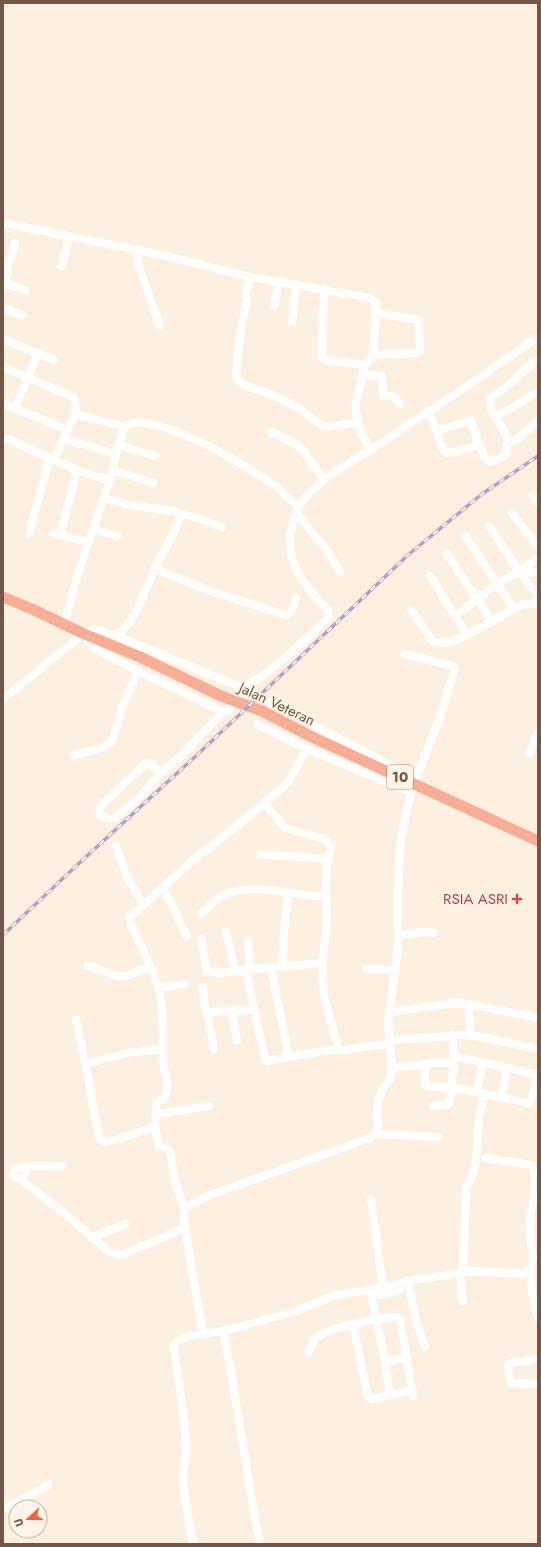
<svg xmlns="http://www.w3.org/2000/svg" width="541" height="1547" viewBox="0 0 541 1547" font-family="Jost,sans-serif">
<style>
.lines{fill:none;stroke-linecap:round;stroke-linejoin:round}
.minor{stroke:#fff;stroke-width:8}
.highway{stroke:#f7ae96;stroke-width:11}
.rail-casing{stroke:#b3a0c4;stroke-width:3.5}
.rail{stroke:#fff5e6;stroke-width:2;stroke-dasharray:6;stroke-linecap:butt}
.health-dot{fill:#e0444e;stroke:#fff5e6;stroke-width:1.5}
.labels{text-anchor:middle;stroke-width:4;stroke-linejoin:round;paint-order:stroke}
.shield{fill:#fff5e6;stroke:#9d8677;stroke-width:1}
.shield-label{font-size:14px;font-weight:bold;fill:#735648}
.street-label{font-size:15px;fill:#735648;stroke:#fff5e6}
.health-label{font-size:15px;fill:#be3a42;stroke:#fff5e6;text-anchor:end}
</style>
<rect width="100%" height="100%" fill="#fcf1e0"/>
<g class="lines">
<g class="minor">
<polyline points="3,223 167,256 250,277 371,298 376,303 375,329 373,355"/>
<polyline points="139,250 137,255 138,264 160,326"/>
<polyline points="62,266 69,237"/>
<path d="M250,277L245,296L247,298L240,335L236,375C239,388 257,388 267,393C277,397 288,402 298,408C304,412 320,426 326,427L358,422"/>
<polyline points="5,283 8,271 7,262 11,259 15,243"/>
<polyline points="3,287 5,283 25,290"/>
<polyline points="324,289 322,357 325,360 365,365"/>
<polyline points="274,306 279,281"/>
<polyline points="3,308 22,315"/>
<polyline points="292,322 296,284"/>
<polyline points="3,339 54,360"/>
<polyline points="3,367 73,397 76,405 75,414 54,459"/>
<polyline points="362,375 382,376 383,395 394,397 400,404"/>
<polyline points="3,403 67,430"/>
<polyline points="15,408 38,353"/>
<path d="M428,411C436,423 437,443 446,453L456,452L479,445"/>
<polyline points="75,414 124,427"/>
<polyline points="495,417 520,403 538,391"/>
<path d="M437,431L470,420C476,429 480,459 491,462L502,457L507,454L506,445L510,442L518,439L538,420"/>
<polyline points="272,432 294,443 302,449 324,480"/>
<polyline points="3,437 77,470 110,481"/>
<polyline points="64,439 116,454"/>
<polyline points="510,442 491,409 490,398 509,385 538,358"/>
<polyline points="119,445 155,456"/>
<polyline points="371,450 362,435 358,422 355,406 365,365 373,355 418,353 420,350 419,320 376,313"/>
<polyline points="113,470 153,483"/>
<polyline points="533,496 538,503"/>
<polyline points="104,498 134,506 168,510 194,517 222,527"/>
<polyline points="296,513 329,553 340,572"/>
<polyline points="512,513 538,547"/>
<polyline points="489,526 519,571 538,596"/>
<polyline points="94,529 117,536"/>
<polyline points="53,533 88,542"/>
<polyline points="29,534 50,458"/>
<polyline points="60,536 77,470"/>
<polyline points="465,536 514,609"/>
<polyline points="447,554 492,622"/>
<path d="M155,569L210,591L286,615C292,613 294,604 296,598"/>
<polyline points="525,569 527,572 538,573"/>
<path d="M411,610L432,640C443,647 456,640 467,635L430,576"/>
<path d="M455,616C469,606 483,594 498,584C512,575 525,568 538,558"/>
<path d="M64,624L81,564L110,481L116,454L124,427C149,406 251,468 274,485C283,491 290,500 299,507"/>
<path d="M85,634L92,646L103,653L138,671L223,712L229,710L240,695L243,688L261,677L283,660L325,621L328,616V610C299,580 277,553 298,509C311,482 347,465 370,450C385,441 400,430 415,420C430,410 446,401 461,390C487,373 512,354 538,337"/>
<polyline points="467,635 517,607 523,604 538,603"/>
<path d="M116,636C137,620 144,593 154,570C163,551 175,534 181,514"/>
<polyline points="3,699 81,636 93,631 100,630 116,636 243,688"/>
<polyline points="270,702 303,720 352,745 416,779"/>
<polyline points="257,724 307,749 412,793"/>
<polyline points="529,753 538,733"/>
<polyline points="74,755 100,749 112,741 125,701 138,671"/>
<polyline points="160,774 151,763 146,763 105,802 99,809 101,816 110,819 116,817 142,795 160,774 181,756 223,712"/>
<polyline points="264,803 285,828 325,839 331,846 327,864 326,885 327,918 322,968 324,995 339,1050"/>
<polyline points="116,846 127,877 144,905"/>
<polyline points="261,854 328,859"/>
<polyline points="162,888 169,899 187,937"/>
<path d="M201,914C209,906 219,895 231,892C257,884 298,896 326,897"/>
<polyline points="226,932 235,971"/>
<polyline points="399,935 424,932 434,933"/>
<polyline points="201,939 207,971 219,973 242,970 247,976 265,1059 267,1061 328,1050 346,1050 370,1046 390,1044"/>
<polyline points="248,942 250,969"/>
<polyline points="87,965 117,976 126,976 150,967"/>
<polyline points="283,967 284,932 288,894"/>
<polyline points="271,968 289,1057"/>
<polyline points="366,969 396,970"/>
<polyline points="242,970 322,963"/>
<polyline points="203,987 204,1004 207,1012"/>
<polyline points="159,988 185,984"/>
<polyline points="468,1004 471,1036"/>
<polyline points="231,1010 237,1040"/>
<polyline points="389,1012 454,1003 468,1004 538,1018"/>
<path d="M76,1019C85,1058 91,1097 99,1136L101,1140L107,1142L155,1127"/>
<polyline points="389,1040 463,1035 482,1037 538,1049"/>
<polyline points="214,1049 207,1012 254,1010"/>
<polyline points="454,1056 538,1075"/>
<polyline points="86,1064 128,1053 162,1049"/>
<polyline points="425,1064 425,1084 427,1086 460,1089 529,1103 531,1101 538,1073"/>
<polyline points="392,1068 434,1063 454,1063"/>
<polyline points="451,1088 454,1063 452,1035"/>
<polyline points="477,1092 483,1062"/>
<polyline points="501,1098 508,1068"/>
<polyline points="433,1106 449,1104 452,1089"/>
<polyline points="156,1114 209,1106"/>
<polyline points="375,1134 438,1137"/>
<path d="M486,1158L531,1165C541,1180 531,1203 530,1220C530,1233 531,1245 533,1258"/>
<polyline points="25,1167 33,1166 62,1166"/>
<polyline points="22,1180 25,1174 25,1167 14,1169 13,1175 22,1180 64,1213 108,1251 118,1255 126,1253 185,1228"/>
<polyline points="371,1199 383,1288"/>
<polyline points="184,1209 176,1184 170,1152 168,1149 159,1146 155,1127 156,1104 165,1097 168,1085 163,1062 163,1029 161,997 152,970 131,924 130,917 191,862 244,820 282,788 289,780 307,749"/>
<polyline points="92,1238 125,1224"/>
<polyline points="531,1266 532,1293 538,1318"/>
<polyline points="463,1272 466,1189 474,1171 477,1153 479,1117 484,1094"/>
<polyline points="460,1273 463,1301"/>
<polyline points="408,1281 416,1321 425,1347"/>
<polyline points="370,1289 385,1361 390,1395"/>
<polyline points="372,1297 400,1290"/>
<polyline points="353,1324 368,1397 372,1399 413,1390"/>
<path d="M223,1331C238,1402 246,1473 260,1544"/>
<polyline points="203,1334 223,1331 294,1312 335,1295 383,1288 408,1281 474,1271 523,1274 531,1266 533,1258 538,1256"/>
<path d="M308,1353C310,1348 312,1343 315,1339C325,1328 383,1316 398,1317L400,1319L413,1396"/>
<polyline points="538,1359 510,1363 508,1366 510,1381 511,1384 538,1383"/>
<polyline points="385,1361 407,1358"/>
<polyline points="3,1509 48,1485"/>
<path d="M193,1544L184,1493L183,1473L186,1452L185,1428L174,1346C178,1336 194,1336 203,1334L193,1277L185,1228L184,1209L205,1197L370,1138L378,1130L377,1104L382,1090L390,1079L392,1068L388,1021L398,949V897L400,844L407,809L416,779L440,717L455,669L452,666L405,654"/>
</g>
<polyline class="highway" points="3,597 32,609 82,633 140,657 221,696 262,711 312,737 538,841"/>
<defs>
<polyline id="rail" points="3,935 76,866 198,754 408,555 482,494 538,456"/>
</defs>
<use href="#rail" class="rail-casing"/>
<use href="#rail" class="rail"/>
</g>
<path class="health-dot" d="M515 893h4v4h4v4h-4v4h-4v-4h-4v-4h4z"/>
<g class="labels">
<rect class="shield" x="387" y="765" width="26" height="24" rx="3"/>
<g class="shield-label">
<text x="400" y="782">10</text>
</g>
<g class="street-label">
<text transform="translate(277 704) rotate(25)" y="5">Jalan Veteran</text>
</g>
<g class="health-label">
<text x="508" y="904">RSIA ASRI</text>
</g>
</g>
<rect width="541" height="1547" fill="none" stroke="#735648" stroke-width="8"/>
<g transform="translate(28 1519) rotate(249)"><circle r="19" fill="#fff5e6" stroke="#c7b5a7"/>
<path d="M0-3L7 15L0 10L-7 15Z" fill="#e76644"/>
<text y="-6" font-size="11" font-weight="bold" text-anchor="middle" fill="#735648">U</text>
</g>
</svg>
